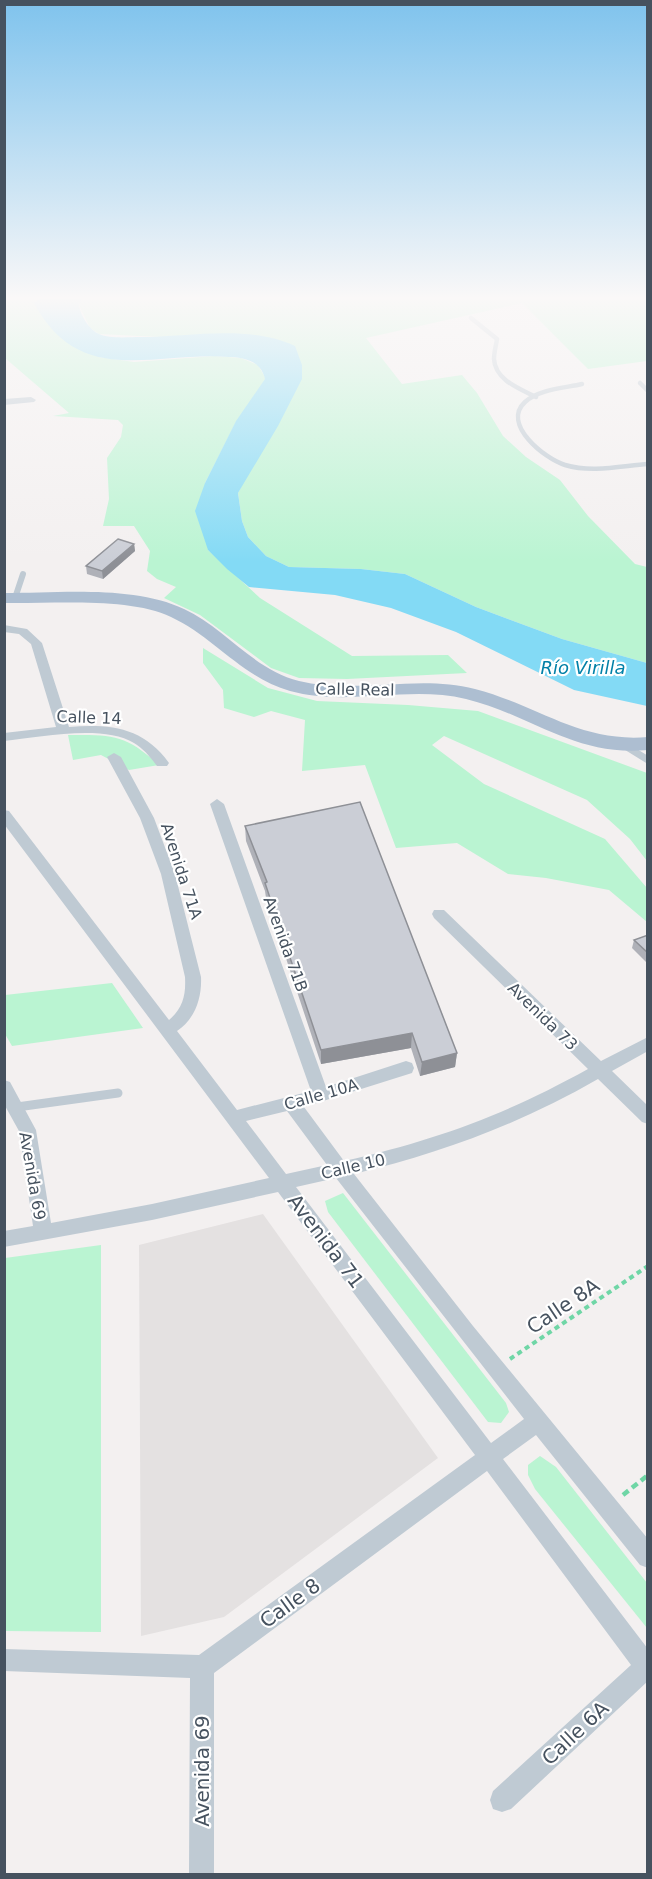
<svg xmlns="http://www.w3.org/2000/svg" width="652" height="1879" viewBox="0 0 652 1879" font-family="'DejaVu Sans',sans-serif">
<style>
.education{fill:#e4e1e1}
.green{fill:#baf4d2}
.water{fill:#83daf5}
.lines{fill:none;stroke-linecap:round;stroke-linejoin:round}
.path-far1{stroke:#6fd6a6;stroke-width:4;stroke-dasharray:5 4;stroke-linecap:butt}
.path{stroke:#6fd6a6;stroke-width:4.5;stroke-dasharray:7 4.5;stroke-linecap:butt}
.lane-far3{stroke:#bfcad3;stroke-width:4.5}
.lane-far2{stroke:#bfcad3;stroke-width:6}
.lane-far1{stroke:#bfcad3;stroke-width:7}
.lane{stroke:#bfcad3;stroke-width:9}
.street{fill:#bfcad3;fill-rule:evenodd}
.primary{fill:#adbed1;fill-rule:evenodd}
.wall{fill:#afb1b8}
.shaded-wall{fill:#8e9096}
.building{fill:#cbced6;stroke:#8e9096;stroke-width:1.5}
.labels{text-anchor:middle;stroke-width:4.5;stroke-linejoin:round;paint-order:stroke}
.street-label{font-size:16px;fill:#46525f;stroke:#fff}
.water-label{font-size:18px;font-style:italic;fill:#0280a7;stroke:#fff}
.near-street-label{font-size:20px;fill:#46525f;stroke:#fff}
</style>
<rect width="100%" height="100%" fill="#f3f0f0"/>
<polygon class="education" points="263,1214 438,1458 224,1617 141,1636 139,1245"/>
<g class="green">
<polygon points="4,299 39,299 34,303 99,357 134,362 214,356 241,358 258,365 266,379 236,422 205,483 208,550 260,598 352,656 448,655 467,673 347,679 299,678 271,668 200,615 164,598 176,587 157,579 147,571 150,551 134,526 103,526 109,499 107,458 121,437 123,425 118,420 53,416 69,413 5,358"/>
<polygon points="82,299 647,299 647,361 588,369 522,303 366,338 402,384 462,375 477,393 503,436 526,457 560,480 588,516 635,564 647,567 647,663 562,639 476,607 405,574 361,569 289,567 266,556 248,537 242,521 238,493 302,365 160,337 99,334 90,328 79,305"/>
<polygon points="203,648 268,688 317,701 408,705 478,711 647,773 647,861 630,839 587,800 444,736 432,745 484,784 605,839 647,888 647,922 609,890 546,878 508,874 457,843 396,848 365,765 302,771 305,720 271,711 254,717 224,708 223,690 203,663"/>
<path d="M68,735C113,735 125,734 159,765L129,770L101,755L73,760Z"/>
<polygon points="112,983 143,1028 12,1046 5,1034 5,995"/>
<polygon points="343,1193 506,1403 509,1412 501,1423 488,1422 328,1212 325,1201"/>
<polygon points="101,1245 101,1632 5,1631 5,1258"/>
<polygon points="540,1456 556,1467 647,1583 647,1628 535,1489 528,1475 528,1465"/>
</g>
<path class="water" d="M39,299H82L79,305C80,314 89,330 99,334C110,339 129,337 140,337C190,337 249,324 295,346L302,365V379L278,426L238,493L242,521L248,537L266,556L289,567L361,569L405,574L476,607L562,639L647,663V706L574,690L456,632L391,608L335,595L249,587L227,569L208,550L195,511L205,483L236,421L265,379C264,375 262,370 259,367C252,359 238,357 229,357C154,351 80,389 34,303Z"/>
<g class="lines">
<polyline class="path-far1" points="510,1359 648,1266"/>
<polyline class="path" points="623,1495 648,1475"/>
<g class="lane-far3">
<path d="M471,318L497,339C496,346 494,352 494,359C495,380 520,389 536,397"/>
<polyline points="640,383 648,391"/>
<path d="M582,384C565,388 539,389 525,402C501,424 545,459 565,465C592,473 621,466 648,464"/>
</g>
<polyline class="lane-far2" points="15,598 23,574"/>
<polyline class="lane-far1" points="627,747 648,760"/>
<polyline class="lane" points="17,1107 118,1093"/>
<g class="street">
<polygon points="31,397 36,400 34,402 4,405 4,399"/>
<path d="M4,625L27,629L42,643L69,727C110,724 143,727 169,763L167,766H157C151,758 143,748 134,743C104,724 39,737 4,741V733L56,727L31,644L19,634L4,632Z"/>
<path d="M114,753L121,757L154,818L175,874L201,977C202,998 195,1019 177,1031L237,1110L311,1091L210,804L217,799L224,804L326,1087L406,1061L412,1063L414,1068L412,1073L304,1107L344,1161C436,1140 505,1115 588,1069L434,918L432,914L434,910H444L601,1061L648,1037V1051L612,1071L648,1106V1124L642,1122L598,1079C520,1124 441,1153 354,1174L473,1326L648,1539V1568L640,1565L536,1435L503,1459L648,1649V1681L511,1809L502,1812L493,1809L490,1800L493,1791L631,1665L487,1471L214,1673V1874H189L190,1678L4,1671V1649L199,1655L475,1455L278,1192L152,1220L4,1247V1231L33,1226L19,1131L4,1104V1080L10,1082L36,1130L51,1223L152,1204L269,1178L4,824V810L9,811L169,1020C183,1008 186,995 185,977L161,874L140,818L107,757ZM287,1111L327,1165L286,1174L246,1121ZM336,1178L524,1419L491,1443L296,1187Z"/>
</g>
<path class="primary" d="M4,593C59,593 134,585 184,609C225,628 254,670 299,681C357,695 417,674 475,689C537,705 580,743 648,737V750C574,757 532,715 466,699C408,685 348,707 290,691C243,678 214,637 171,617C130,597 51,604 4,603Z"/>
</g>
<g class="wall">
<polygon points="134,544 135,551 103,579 87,574 86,566"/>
<polygon points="245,826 457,1053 455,1067 420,1076 411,1048 321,1064 266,898 265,891 246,841"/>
<polygon points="648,935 648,964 632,948 634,940"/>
</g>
<g class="shaded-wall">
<polygon points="134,544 135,551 103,579 102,571"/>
<polygon points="412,1033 411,1048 321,1064 321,1050"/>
<polygon points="457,1053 455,1067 420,1076 422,1062"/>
</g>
<g class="building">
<polygon points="118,539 134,544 102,571 86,566"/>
<polygon points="360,802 457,1053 422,1062 412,1033 321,1050 265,883 267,882 245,826"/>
<polygon points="648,935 648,953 634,940"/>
</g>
<linearGradient id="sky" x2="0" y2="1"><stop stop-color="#7fc3ed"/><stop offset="0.53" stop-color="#faf8f8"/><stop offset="1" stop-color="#faf8f8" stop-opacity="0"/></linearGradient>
<rect width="652" height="562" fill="url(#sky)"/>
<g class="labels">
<g class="street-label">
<text transform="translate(355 689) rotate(1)" y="6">Calle Real</text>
<text transform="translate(89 717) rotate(2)" y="6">Calle 14</text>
<text transform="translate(182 871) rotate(72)" y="6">Avenida 71A</text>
<text transform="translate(286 944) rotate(70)" y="6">Avenida 71B</text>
<text transform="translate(543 1016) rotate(44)" y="6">Avenida 73</text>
<text transform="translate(321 1094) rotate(-16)" y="6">Calle 10A</text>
<text transform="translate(353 1166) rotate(-13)" y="6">Calle 10</text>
<text transform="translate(33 1176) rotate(80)" y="6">Avenida 69</text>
</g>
<g class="water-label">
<text x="583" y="674">Río Virilla</text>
</g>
<g class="near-street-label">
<text transform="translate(326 1241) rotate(53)" y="7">Avenida 71</text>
<text transform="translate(563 1306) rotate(-34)" y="7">Calle 8A</text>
<text transform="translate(290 1603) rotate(-36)" y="7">Calle 8</text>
<text transform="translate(575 1733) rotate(-43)" y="7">Calle 6A</text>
<text transform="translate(202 1771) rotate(-90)" y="7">Avenida 69</text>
</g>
</g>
<rect width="652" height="1879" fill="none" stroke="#46525f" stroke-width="12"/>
</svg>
